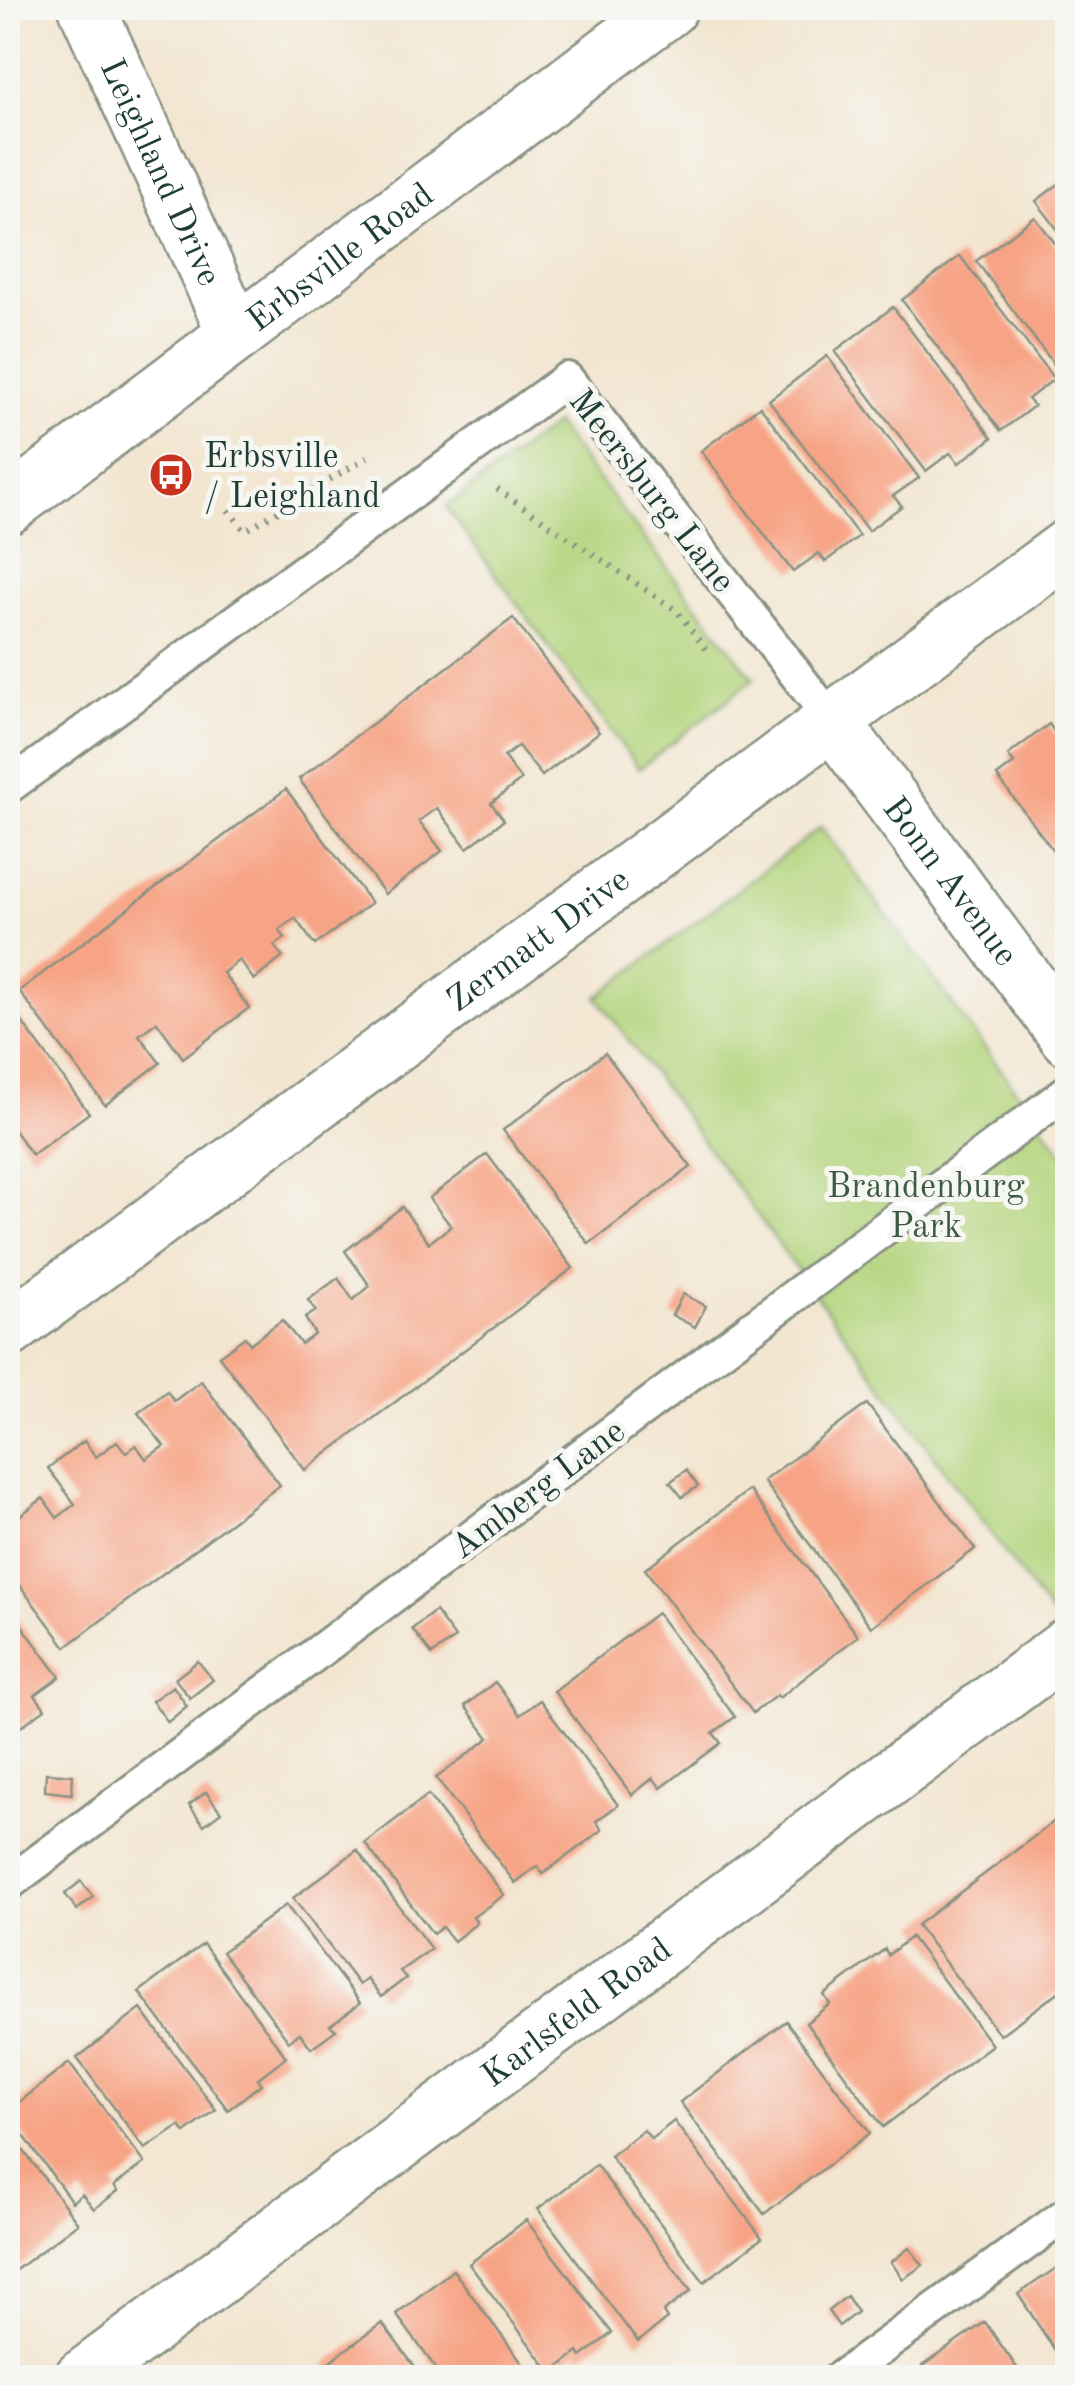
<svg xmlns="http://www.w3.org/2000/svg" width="1075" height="2385" viewBox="0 0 1075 2385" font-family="'Old Standard TT',serif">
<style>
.green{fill:#b3d47c;stroke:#698858;stroke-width:2.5}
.building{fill:#f7a486}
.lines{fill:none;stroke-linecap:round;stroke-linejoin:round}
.service-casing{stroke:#899282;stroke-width:38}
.minor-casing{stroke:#899282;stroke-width:60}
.secondary-casing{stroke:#899282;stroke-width:60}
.path{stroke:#899282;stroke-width:6;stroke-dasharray:2.5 8;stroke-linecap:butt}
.service{stroke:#fff;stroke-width:32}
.minor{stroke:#fff;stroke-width:55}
.secondary{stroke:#fff;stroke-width:55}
.labels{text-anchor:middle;stroke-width:10;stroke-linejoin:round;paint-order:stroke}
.street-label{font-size:35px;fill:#1f3d34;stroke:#f6f6f2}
.poi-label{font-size:35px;fill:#1f3d34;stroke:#f6f6f2;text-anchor:start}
.park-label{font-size:35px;fill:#3d5b42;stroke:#f6f6f2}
</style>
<rect width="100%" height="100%" fill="#f6f6f2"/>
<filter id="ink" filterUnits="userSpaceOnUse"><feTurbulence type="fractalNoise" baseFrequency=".01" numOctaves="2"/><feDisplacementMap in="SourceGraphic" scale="20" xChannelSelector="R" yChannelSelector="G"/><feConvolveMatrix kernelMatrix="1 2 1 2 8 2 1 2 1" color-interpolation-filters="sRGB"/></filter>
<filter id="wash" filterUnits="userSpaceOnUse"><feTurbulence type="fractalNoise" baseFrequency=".0048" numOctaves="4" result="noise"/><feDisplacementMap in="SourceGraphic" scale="40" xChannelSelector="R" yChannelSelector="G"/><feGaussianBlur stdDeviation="2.25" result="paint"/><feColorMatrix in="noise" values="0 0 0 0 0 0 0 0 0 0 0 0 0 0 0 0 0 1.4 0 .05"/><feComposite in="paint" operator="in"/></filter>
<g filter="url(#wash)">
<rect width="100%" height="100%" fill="#f3e6d1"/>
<g class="green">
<polygon points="555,424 754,679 639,769 446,507"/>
<polygon points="821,827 1067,1159 1067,1637 597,997"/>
</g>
<g id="blocks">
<g class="building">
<polygon points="1068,177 1068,243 1036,201"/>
<polygon points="1035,217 1068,260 1068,383 976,261"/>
<polygon points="960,256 1054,379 1028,399 1034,406 1001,431 902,300"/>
<polygon points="893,307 992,438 959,463 950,453 926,471 835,351"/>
<polygon points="827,356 919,478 893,496 902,506 868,531 769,400"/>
<polygon points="760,406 859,536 825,562 819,553 793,572 701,451"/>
<polygon points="513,618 599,732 542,776 518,746 504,757 521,780 491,803 504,820 467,848 437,808 419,821 442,851 385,894 299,779"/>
<polygon points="1049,724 1068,750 1068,870 997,776 1014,763 1008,755"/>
<polygon points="286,789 371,903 315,945 295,918 279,930 285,938 274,946 283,957 254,980 239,960 223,973 249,1008 183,1058 157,1022 139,1035 160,1063 105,1105 19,991"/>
<polygon points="8,1003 89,1113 32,1155 8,1122"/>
<polygon points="605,1053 691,1167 589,1244 503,1130"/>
<polygon points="487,1154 573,1268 305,1470 219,1356 245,1337 250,1344 282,1320 301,1344 315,1334 305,1318 316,1311 308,1300 338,1278 353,1300 370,1286 345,1251 402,1207 429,1243 451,1226 429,1198"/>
<polygon points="683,1294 706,1306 695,1327 672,1315"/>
<polygon points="201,1381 280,1485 66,1647 8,1570 8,1525 43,1498 57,1518 75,1504 48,1468 84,1441 96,1457 117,1441 126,1453 136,1445 146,1459 164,1446 138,1413 167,1391 174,1401"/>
<polygon points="867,1404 975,1549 871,1627 763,1481"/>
<polygon points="686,1470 698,1486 682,1497 670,1482"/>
<polygon points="749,1490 858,1636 779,1698 777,1695 753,1713 645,1569"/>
<polygon points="8,1607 60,1677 35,1695 45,1709 8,1736"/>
<polygon points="435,1611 455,1638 432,1655 412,1629"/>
<polygon points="657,1613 735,1717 713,1733 721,1743 661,1788 653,1778 632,1795 554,1691"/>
<polygon points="198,1661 213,1680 190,1698 175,1679"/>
<polygon points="495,1682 520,1715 540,1700 618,1805 596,1821 602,1830 543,1874 537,1866 515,1883 436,1778 489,1738 465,1706"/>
<polygon points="173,1686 187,1706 168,1722 152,1701"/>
<polygon points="46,1773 73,1775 72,1794 45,1791"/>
<polygon points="206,1792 221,1812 204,1825 189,1805"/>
<polygon points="428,1795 504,1895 473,1917 477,1923 454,1941 442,1927 433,1934 365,1843"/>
<polygon points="1068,1811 1068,1985 1000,2035 917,1925"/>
<polygon points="357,1850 431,1949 400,1971 406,1978 381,1997 367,1979 359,1985 293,1898"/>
<polygon points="81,1881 93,1897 77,1910 65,1894"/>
<polygon points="286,1905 360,2003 330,2025 336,2030 311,2048 300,2033 289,2041 222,1952"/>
<polygon points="911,1937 992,2045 883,2127 806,2023 830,2004 824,1995 885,1949 888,1955"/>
<polygon points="203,1944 286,2057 257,2079 261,2084 228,2110 139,1992"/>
<polygon points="141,2009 216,2110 185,2133 180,2126 145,2149 77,2058"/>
<polygon points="786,2021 870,2133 764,2214 680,2102"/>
<polygon points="69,2063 145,2163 114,2186 118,2191 94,2209 82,2194 72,2202 8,2114 8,2111"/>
<polygon points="674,2121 762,2238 704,2282 610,2156 644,2130 651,2139"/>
<polygon points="8,2130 78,2223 13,2272 8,2265"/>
<polygon points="596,2165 691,2291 663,2312 667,2319 638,2342 538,2209"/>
<polygon points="526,2220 612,2333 581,2357 578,2352 551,2373 469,2264"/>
<polygon points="909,2248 923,2265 903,2279 891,2262"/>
<polygon points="1068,2260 1068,2348 1058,2355 1018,2294"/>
<polygon points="453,2270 533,2378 443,2378 396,2314"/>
<polygon points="847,2296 857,2312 839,2326 828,2311"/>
<polygon points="985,2322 1024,2378 931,2378 922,2366"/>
<polygon points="382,2323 423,2378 334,2378 325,2365"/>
</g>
</g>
</g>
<g filter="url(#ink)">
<use href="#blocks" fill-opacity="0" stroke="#899282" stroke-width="2.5"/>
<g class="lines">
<defs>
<g id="service">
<polyline points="8,787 567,379 833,722"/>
<polyline points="8,1884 1068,1091"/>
<polyline points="840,2378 1068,2213"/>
</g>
<g id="minor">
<path id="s1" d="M87,8L236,334"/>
<path id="s2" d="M833,722L1068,1037"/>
<path id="s3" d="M8,1330L1068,547"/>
<path id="s4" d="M82,2378L1068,1646"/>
</g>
<g id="secondary">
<path id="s5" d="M8,506L669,8"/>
</g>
</defs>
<use href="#service" class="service-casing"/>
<use href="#minor" class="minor-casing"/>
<use href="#secondary" class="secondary-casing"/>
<g class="path">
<polyline points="497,489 677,611 707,651 712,652"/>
<polyline points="228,510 245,531 369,456"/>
</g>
<use href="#service" class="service"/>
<use href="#minor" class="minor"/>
<use href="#secondary" class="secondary"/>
</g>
</g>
<defs>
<symbol id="bus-disc" viewBox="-11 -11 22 22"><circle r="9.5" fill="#c8321e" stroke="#f6f6f2"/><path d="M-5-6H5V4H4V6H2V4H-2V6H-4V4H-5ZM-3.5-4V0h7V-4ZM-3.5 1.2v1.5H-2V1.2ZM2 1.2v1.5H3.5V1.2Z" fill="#fff"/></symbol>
</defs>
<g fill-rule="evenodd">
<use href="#bus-disc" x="146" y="450" width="50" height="50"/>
</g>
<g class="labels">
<g class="street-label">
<text dy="12" stroke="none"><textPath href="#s1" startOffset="180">Leighland Drive</textPath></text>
<text dy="12" stroke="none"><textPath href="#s5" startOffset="415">Erbsville Road</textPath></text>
<text transform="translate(653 490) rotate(52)" y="12">Meersburg Lane</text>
<text dy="12" stroke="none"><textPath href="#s2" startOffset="198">Bonn Avenue</textPath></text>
<text dy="12" stroke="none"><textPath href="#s3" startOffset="658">Zermatt Drive</textPath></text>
<text transform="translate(537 1488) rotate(-37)" y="12">Amberg Lane</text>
<text dy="12" stroke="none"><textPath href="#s4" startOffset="615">Karlsfeld Road</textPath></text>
</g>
<g class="poi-label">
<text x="204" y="467">Erbsville<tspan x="204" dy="40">/ Leighland</tspan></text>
</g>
<g class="park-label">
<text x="926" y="1197">Brandenburg<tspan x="926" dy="40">Park</tspan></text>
</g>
</g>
<rect width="1075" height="2385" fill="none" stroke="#f6f6f2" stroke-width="40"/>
</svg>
